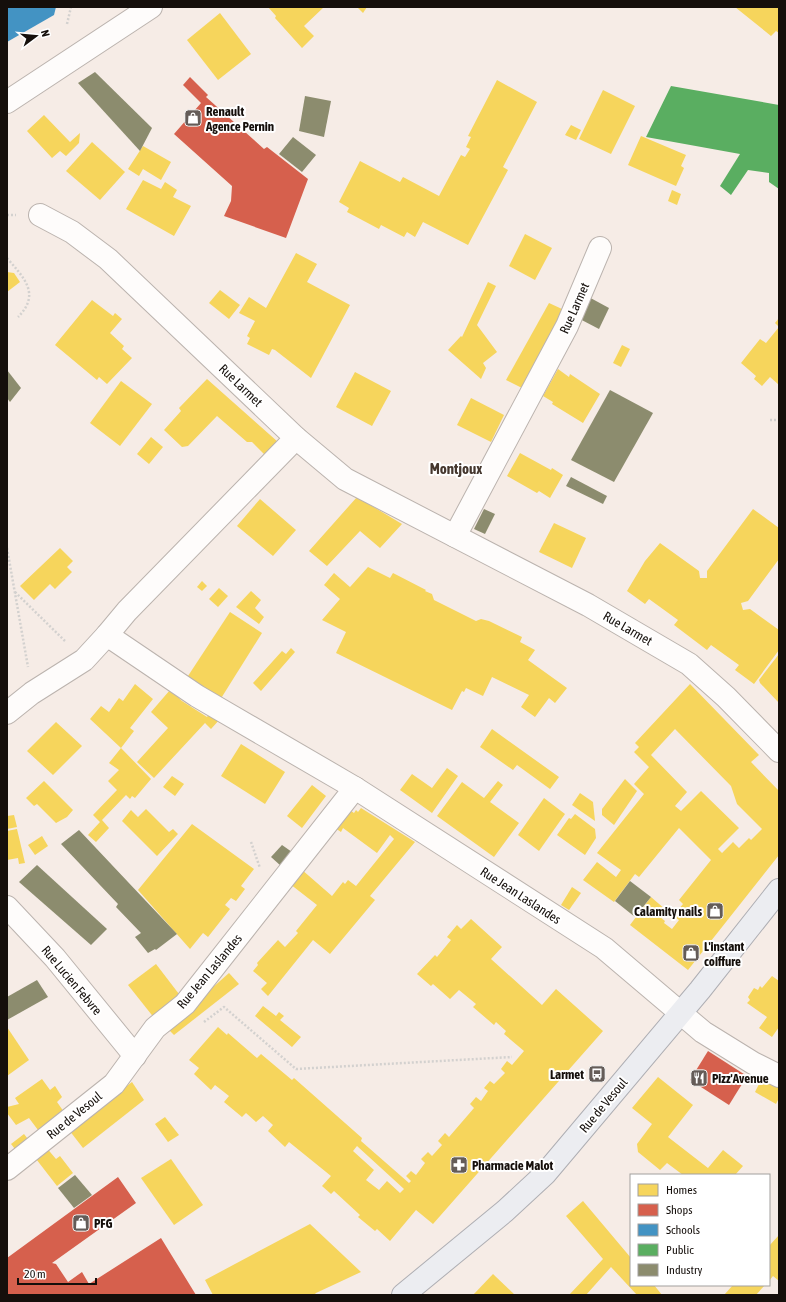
<svg xmlns="http://www.w3.org/2000/svg" width="786" height="1302" viewBox="0 0 786 1302" font-family="'Asap Condensed',sans-serif">
<style>
.homes{fill:#f6d55c;fill-rule:evenodd}
.shops{fill:#d6604d}
.schools{fill:#4393c3}
.public{fill:#5aae61}
.industry{fill:#8c8c6e}
.lines{fill:none;stroke-linecap:round;stroke-linejoin:round}
.minor-casing{stroke:#bbb3ae;stroke-width:24}
.major-casing{stroke:#aeaeb3;stroke-width:24}
.path{stroke:#d3d1cf;stroke-width:2.5;stroke-dasharray:2 2;stroke-linecap:butt}
.minor{stroke:#fefcfb;stroke-width:22}
.major{stroke:#ecedf1;stroke-width:22}
.labels{text-anchor:middle;stroke-width:4;stroke-linejoin:round;paint-order:stroke}
.poi-label{font-size:13px;font-weight:bold;fill:#150f0b;stroke:#fff;text-anchor:start}
.street-label{font-size:13px;fill:#150f0b;stroke:#fff}
.quarter-label{font-size:15px;font-weight:bold;fill:#45372e;stroke:#fff}
</style>
<rect width="100%" height="100%" fill="#f6ece6"/>
<g class="homes">
<polygon points="268,7 324,7 304,26 314,36 302,48 275,18 276,16"/>
<polygon points="357,7 367,7 363,13"/>
<polygon points="735,7 779,7 779,33 776,31 771,36"/>
<polygon points="220,13 251,54 218,80 187,40"/>
<polygon points="497,80 537,102 503,167 508,170 468,245 423,222 415,237 407,232 404,237 381,225 379,229 347,212 349,208 339,202 360,161 400,182 403,177 439,196 461,155 465,157 470,149 466,147 471,137 468,136"/>
<polygon points="603,90 635,106 611,154 579,139"/>
<polygon points="44,115 70,142 80,133 79,143 66,156 60,151 52,158 27,131"/>
<polygon points="571,125 581,130 576,140 565,135"/>
<polygon points="641,136 686,155 681,166 684,168 676,186 628,165"/>
<polygon points="92,142 125,172 100,200 66,171"/>
<polygon points="143,146 171,162 161,180 143,169 139,176 128,169"/>
<polygon points="143,180 161,189 165,182 177,190 173,197 191,206 174,236 126,209"/>
<polygon points="672,190 681,194 677,205 668,201"/>
<polygon points="525,234 552,248 535,280 509,266"/>
<polygon points="296,253 317,264 307,282 350,305 311,378 275,350 272,349 269,355 247,344 250,338 247,336 255,321 239,313 249,297 266,308"/>
<polygon points="7,272 14,273 20,282 7,292"/>
<polygon points="488,282 496,286 477,325 497,352 483,363 486,368 481,379 448,350 461,336 462,337"/>
<polygon points="220,290 240,305 229,319 209,303"/>
<polygon points="92,300 113,316 115,313 122,319 110,333 124,346 122,349 132,358 107,384 99,377 97,380 55,345"/>
<polygon points="549,303 562,309 563,316 526,390 506,380"/>
<polygon points="779,318 779,327 775,323"/>
<polygon points="779,327 779,385 770,377 762,386 754,379 756,376 741,363 760,339 766,343"/>
<polygon points="622,345 630,349 621,367 613,363"/>
<polygon points="558,369 569,377 570,374 600,394 583,423 552,404 553,402 543,396"/>
<polygon points="355,372 391,391 372,426 336,407"/>
<polygon points="207,379 278,442 265,455 252,442 247,442 217,416 188,446 182,447 164,430 181,411 179,408"/>
<polygon points="121,381 152,404 120,446 90,423"/>
<polygon points="471,398 504,415 491,442 457,425"/>
<polygon points="151,437 163,447 149,464 137,454"/>
<polygon points="520,453 551,470 552,468 563,475 550,498 539,491 537,493 507,476"/>
<polygon points="357,497 402,524 380,548 360,531 327,566 309,551"/>
<polygon points="260,499 296,530 273,556 237,526"/>
<polygon points="753,509 779,528 779,559 748,601 741,603 743,610 750,609 779,630 779,650 754,684 735,670 739,665 711,645 707,650 674,625 678,620 649,599 645,604 627,591 645,561 660,543 699,571 700,578 707,578 707,571"/>
<polygon points="554,523 586,538 572,568 539,552"/>
<polygon points="60,548 73,561 67,567 72,572 55,589 50,584 34,600 20,586"/>
<polygon points="368,567 390,578 393,573 426,590 425,591 432,594 434,600 476,621 481,619 489,621 522,637 520,642 535,650 528,660 567,688 555,703 549,698 535,717 521,707 529,695 492,677 483,696 466,688 464,692 462,691 452,710 336,653 346,632 322,620 340,599 324,585 334,573 350,587"/>
<polygon points="202,581 207,586 202,591 197,587"/>
<polygon points="219,588 228,596 218,607 209,599"/>
<polygon points="251,591 261,600 255,608 264,617 259,624 236,607"/>
<polygon points="230,612 262,633 220,700 186,679"/>
<polygon points="291,648 295,652 261,691 253,683 282,651 286,654"/>
<polygon points="779,654 779,703 760,683 759,680"/>
<polygon points="135,684 153,699 130,728 134,731 121,748 151,779 135,798 132,796 130,799 126,795 102,820 109,828 96,842 88,835 100,822 93,815 117,790 108,781 119,770 109,763 121,748 90,719 101,706 109,712 119,698 123,701"/>
<path d="M690,684L759,755L751,762L779,791V855L688,970L630,925L651,897L666,910L660,917L665,921L664,923L672,929L679,920L676,918L677,911L683,904L679,900L711,860L679,828L639,877L635,874L614,902L583,880L597,862L616,877L621,870L597,853L644,794L634,784L649,767L634,752L639,747L635,743ZM675,729L731,786L737,804L762,829L751,840L749,838L739,848L733,842L722,853L718,849L739,828L701,791L681,811L675,806L687,792L651,755Z"/>
<polygon points="170,690 182,701 207,717 210,713 220,719 211,729 205,723 154,778 137,762 168,728 151,712"/>
<polygon points="56,722 82,746 53,775 27,751"/>
<polygon points="492,729 559,777 550,789 517,765 513,770 480,747"/>
<polygon points="241,744 285,772 265,804 221,776"/>
<polygon points="447,768 458,776 432,813 400,790 412,774 432,788"/>
<polygon points="172,776 184,784 175,796 163,787"/>
<polygon points="625,779 637,791 614,825 602,815 602,809"/>
<polygon points="44,781 73,810 67,817 56,823 37,804 34,806 26,798"/>
<polygon points="498,781 503,785 490,802 519,823 494,857 437,816 462,782 484,798"/>
<polygon points="312,785 326,796 302,828 287,816"/>
<polygon points="580,793 593,802 595,821 572,805"/>
<polygon points="544,798 565,814 539,851 518,835"/>
<polygon points="347,808 354,813 356,810 358,812 361,808 415,842 370,896 375,900 330,954 313,940 268,996 261,989 267,983 253,971 258,965 257,963 278,940 285,947 298,933 296,931 317,905 290,884 301,869 332,896 343,882 345,884 348,880 356,886 394,839 390,835 377,853 343,828 341,832 332,826"/>
<polygon points="146,809 169,832 173,829 178,834 157,856 122,821 131,810 138,817"/>
<polygon points="575,814 595,829 596,838 585,855 557,835 569,818 571,819"/>
<polygon points="14,815 17,827 7,829 7,816"/>
<polygon points="192,824 254,869 241,886 245,889 236,901 231,898 225,905 230,909 208,937 203,933 190,949 138,890"/>
<polygon points="17,829 25,863 19,864 18,858 7,860 7,831"/>
<polygon points="42,836 48,846 35,855 28,845"/>
<polygon points="572,887 581,893 569,910 561,905"/>
<path d="M471,919L502,947L491,959L542,1005L556,989L603,1031L433,1224L416,1210L390,1241L377,1229L375,1231L358,1217L360,1215L334,1191L331,1194L322,1186L331,1176L289,1142L285,1147L268,1131L273,1125L263,1116L256,1122L246,1113L242,1117L224,1102L229,1096L215,1085L211,1090L194,1074L199,1068L189,1060L218,1027L227,1035L228,1033L257,1058L261,1054L292,1080L294,1078L362,1138L361,1141L409,1183L411,1181L406,1176L411,1171L416,1175L425,1163L421,1159L428,1152L432,1156L442,1145L438,1141L445,1133L449,1137L474,1108L470,1104L476,1097L481,1101L488,1091L484,1088L490,1081L494,1084L505,1073L501,1069L507,1061L512,1065L524,1051L504,1034L506,1031L496,1022L494,1025L473,1007L476,1004L459,990L450,999L433,984L431,986L417,974L435,955L437,957L451,940L447,937L457,925L461,929ZM357,1146L404,1189L400,1193L387,1181L379,1190L366,1180L374,1170L353,1151Z"/>
<polygon points="156,964 182,998 155,1019 128,985"/>
<polygon points="229,973 239,984 174,1035 167,1028"/>
<polygon points="772,976 779,981 779,1027 772,1037 759,1028 767,1017 747,1003 750,1000 748,997 754,988 758,990 760,986 762,988"/>
<polygon points="263,1006 276,1016 279,1012 284,1016 280,1020 301,1037 292,1047 255,1016"/>
<polygon points="7,1027 29,1060 7,1076"/>
<polygon points="658,1077 693,1105 668,1137 708,1168 723,1150 743,1166 735,1175 683,1175 667,1163 660,1170 638,1152 637,1144 652,1124 632,1108"/>
<polygon points="762,1078 779,1087 779,1098 776,1104 755,1092"/>
<polygon points="42,1079 50,1090 55,1086 62,1097 57,1102 64,1112 38,1130 29,1118 16,1125 7,1113 7,1107 19,1104 15,1098"/>
<polygon points="132,1082 144,1100 83,1148 69,1130"/>
<polygon points="165,1117 179,1135 168,1142 155,1124"/>
<polygon points="24,1134 31,1143 19,1154 11,1144"/>
<polygon points="45,1146 56,1159 60,1156 73,1173 57,1186 33,1155"/>
<polygon points="171,1159 203,1205 174,1225 141,1178"/>
<polygon points="583,1201 631,1258 631,1285 654,1285 662,1295 637,1295 611,1267 586,1295 569,1295 603,1259 566,1216"/>
<polygon points="310,1224 361,1272 316,1293 314,1295 213,1295 205,1280"/>
<polygon points="779,1235 779,1281 773,1276 769,1281 769,1246"/>
<polygon points="493,1274 515,1295 473,1295"/>
<polygon points="733,1285 765,1285 756,1295 724,1295"/>
</g>
<g class="shops">
<polygon points="190,77 208,95 206,97 264,149 267,147 308,179 286,238 224,216 231,201 232,186 174,134 201,103 183,85"/>
<polygon points="708,1051 747,1076 729,1105 690,1080"/>
<polygon points="118,1177 136,1203 52,1263 56,1264 68,1282 82,1272 89,1284 161,1238 196,1295 7,1295 7,1258"/>
</g>
<polygon class="schools" points="7,7 56,7 54,15 7,42"/>
<polygon class="public" points="671,86 779,105 779,189 769,182 769,173 748,170 731,195 720,186 740,154 646,137"/>
<g class="industry">
<polygon points="95,72 152,128 140,151 78,83"/>
<polygon points="305,96 331,101 324,137 299,131"/>
<polygon points="293,137 316,155 302,172 279,154"/>
<polygon points="585,295 609,308 599,329 574,316"/>
<polygon points="7,370 21,388 10,402 7,398"/>
<polygon points="610,390 653,413 614,482 571,460"/>
<polygon points="571,477 607,496 603,504 566,486"/>
<polygon points="484,509 495,514 485,534 474,529"/>
<polygon points="79,830 177,934 156,950 155,949 148,953 135,937 141,933 116,907 118,904 61,844"/>
<polygon points="282,845 292,852 281,866 271,857"/>
<polygon points="37,865 107,929 91,945 19,882"/>
<polygon points="630,881 651,897 635,917 615,901"/>
<polygon points="37,980 48,997 7,1020 7,997"/>
<polygon points="75,1175 92,1195 74,1208 58,1188"/>
</g>
<g class="lines">
<defs>
<g id="minor">
<polyline points="7,102 151,7"/>
<polyline points="40,215 72,232 108,259 296,438 345,479 588,605 689,664 726,697 779,751"/>
<polyline points="455,536 567,326 600,248"/>
<polyline points="107,635 197,696 355,788 604,948 703,1032 753,1063 779,1076"/>
<polyline points="7,713 32,693 84,660 107,635 127,611 296,438"/>
<polyline points="7,907 55,958 135,1056"/>
<polyline points="7,1169 114,1084 155,1028 185,1004 355,788"/>
</g>
<polyline id="major" points="403,1295 505,1211 545,1174 700,990 779,890"/>
</defs>
<use href="#minor" class="minor-casing"/>
<use href="#major" class="major-casing"/>
<g class="path">
<polyline points="67,24 71,7"/>
<polyline points="7,215 16,215"/>
<path d="M7,258C24,278 41,294 18,317"/>
<polyline points="770,420 779,420"/>
<polyline points="7,548 28,667"/>
<polyline points="15,592 66,642"/>
<polyline points="251,842 260,868"/>
<polyline points="204,1022 224,1007 296,1069 512,1057"/>
</g>
<use href="#minor" class="minor"/>
<use href="#major" class="major"/>
</g>
<defs>
<symbol id="shop-square" viewBox="-11 -11 22 22"><rect x="-9" y="-9" width="18" height="18" rx="4" fill="#645c58" stroke="#fff"/><path d="M-5-2.5h2.3a2.7 3.5 0 0 1 5.4 0H5L5.5 6h-11ZM-1.5-2.5h3a1.5 2.3 0 0 0-3 0Z" fill="#fff"/></symbol>
<symbol id="bus-square" viewBox="-11 -11 22 22"><rect x="-9" y="-9" width="18" height="18" rx="4" fill="#645c58" stroke="#fff"/><path d="M-5-6H5V4H4V6H2V4H-2V6H-4V4H-5ZM-3.5-4V0h7V-4ZM-3.5 1.2v1.5H-2V1.2ZM2 1.2v1.5H3.5V1.2Z" fill="#fff"/></symbol>
<symbol id="restaurant-square" viewBox="-11 -11 22 22"><rect x="-9" y="-9" width="18" height="18" rx="4" fill="#645c58" stroke="#fff"/><path d="M-5-6h1v4h1v-4h1v4h1v-4h1v5L-1.5 .5V6h-2V.5L-5-1ZM5-6V6H3V1.5H1.5Q1.5-4 5-6Z" fill="#fff"/></symbol>
<symbol id="pharmacy-square" viewBox="-11 -11 22 22"><rect x="-9" y="-9" width="18" height="18" rx="4" fill="#645c58" stroke="#fff"/><path d="M-2-6h4v4h4v4h-4v4h-4v-4h-4v-4h4Z" fill="#fff"/></symbol>
</defs>
<g fill-rule="evenodd">
<use href="#shop-square" x="183" y="108" width="20" height="20"/>
<use href="#shop-square" x="705" y="901" width="20" height="20"/>
<use href="#shop-square" x="681" y="943" width="20" height="20"/>
<use href="#bus-square" x="587" y="1064" width="20" height="20"/>
<use href="#restaurant-square" x="689" y="1068" width="20" height="20"/>
<use href="#pharmacy-square" x="449" y="1155" width="20" height="20"/>
<use href="#shop-square" x="71" y="1213" width="20" height="20"/>
</g>
<g class="labels">
<g class="poi-label">
<text x="206" y="116">Renault<tspan x="206" dy="15">Agence Pernin</tspan></text>
<text x="702" y="916" text-anchor="end">Calamity nails</text>
<text x="704" y="951">L'instant<tspan x="704" dy="15">coiffure</tspan></text>
<text x="584" y="1079" text-anchor="end">Larmet</text>
<text x="712" y="1083">Pizz'Avenue</text>
<text x="472" y="1170">Pharmacie Malot</text>
<text x="94" y="1228">PFG</text>
</g>
<g class="street-label">
<text transform="translate(574 308) rotate(-66)" y="5">Rue Larmet</text>
<text transform="translate(241 385) rotate(44)" y="5">Rue Larmet</text>
<text transform="translate(628 628) rotate(30)" y="5">Rue Larmet</text>
<text transform="translate(521 895) rotate(33)" y="5">Rue Jean Laslandes</text>
<text transform="translate(209 971) rotate(-50)" y="5">Rue Jean Laslandes</text>
<text transform="translate(72 980) rotate(50)" y="5">Rue Lucien Febvre</text>
<text transform="translate(603 1105) rotate(-50)" y="5">Rue de Vesoul</text>
<text transform="translate(74 1115) rotate(-39)" y="5">Rue de Vesoul</text>
</g>
<g class="quarter-label">
<text x="456" y="474">Montjoux</text>
</g>
</g>
<rect width="786" height="1302" fill="none" stroke="#150f0b" stroke-width="16"/>
<rect x="630" y="1174" width="140" height="112" fill="#ffffff" stroke="#a19f9d"/>
<rect x="638" y="1184" width="20" height="12" fill="#f6d55c" stroke="#a19f9d"/>
<text x="666" y="1194" font-size="12" fill="#150f0b">Homes</text>
<rect x="638" y="1204" width="20" height="12" fill="#d6604d" stroke="#a19f9d"/>
<text x="666" y="1214" font-size="12" fill="#150f0b">Shops</text>
<rect x="638" y="1224" width="20" height="12" fill="#4393c3" stroke="#a19f9d"/>
<text x="666" y="1234" font-size="12" fill="#150f0b">Schools</text>
<rect x="638" y="1244" width="20" height="12" fill="#5aae61" stroke="#a19f9d"/>
<text x="666" y="1254" font-size="12" fill="#150f0b">Public</text>
<rect x="638" y="1264" width="20" height="12" fill="#8c8c6e" stroke="#a19f9d"/>
<text x="666" y="1274" font-size="12" fill="#150f0b">Industry</text>
<g transform="translate(36 36) rotate(74)" stroke="#ffffff" stroke-width="3" paint-order="stroke">
<path d="M0-3L7 15L0 10L-7 15Z" fill="#150f0b"/>
<text y="-6" font-size="11" font-weight="bold" text-anchor="middle" fill="#150f0b">N</text>
</g>
<path d="M18 1278v6h78v-6" fill="none" stroke="#150f0b" stroke-width="2"/>
<text x="24" y="1278" font-size="12" fill="#150f0b" stroke="#ffffff" stroke-width="3" paint-order="stroke">20 m</text>
</svg>
